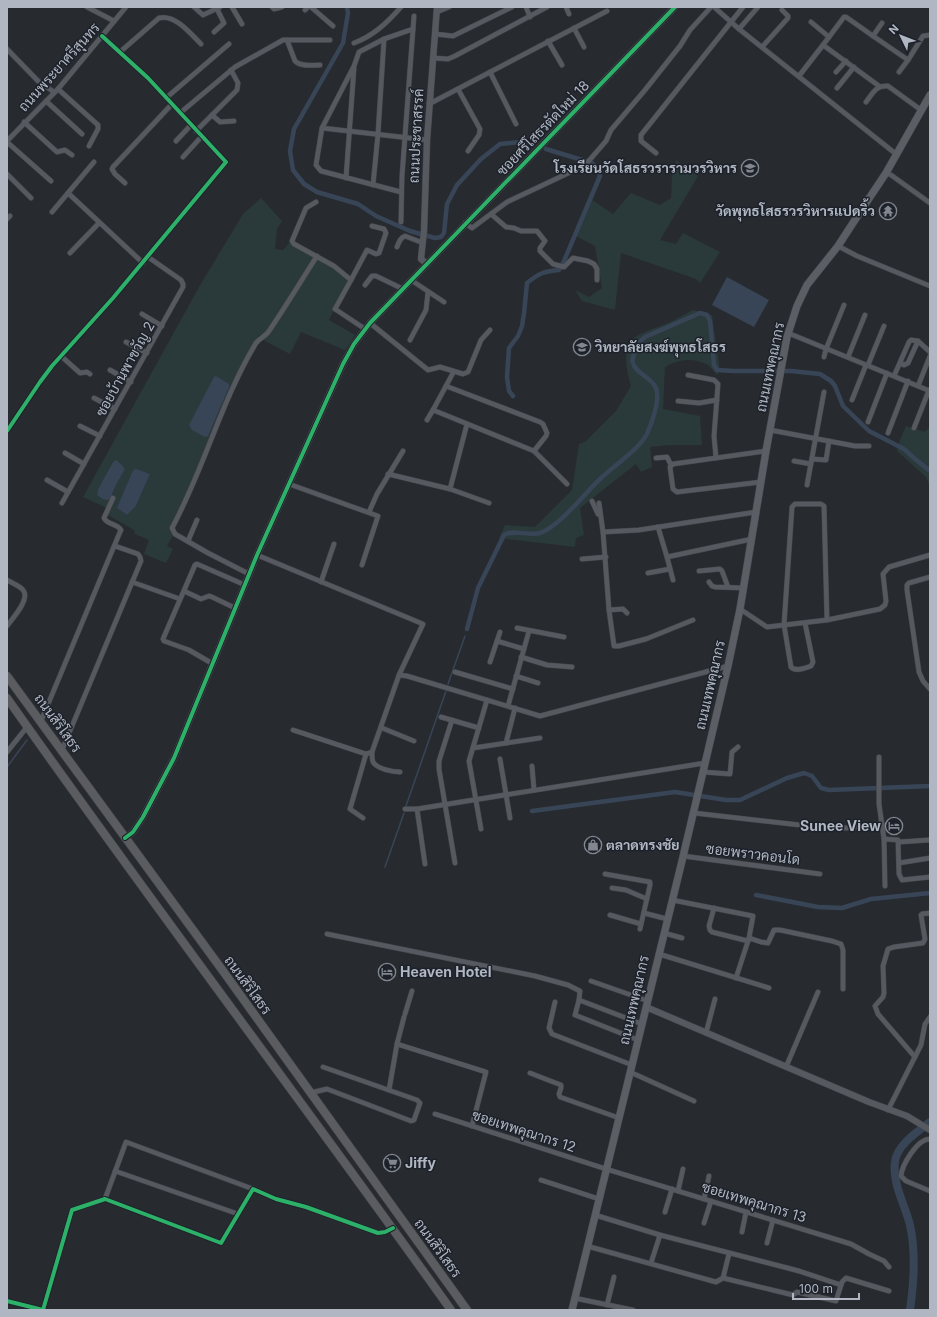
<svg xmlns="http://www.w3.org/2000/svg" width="937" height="1317" viewBox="0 0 937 1317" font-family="Inter,Sarabun,sans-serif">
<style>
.green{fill:#2a393a;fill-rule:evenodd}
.water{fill:#384557}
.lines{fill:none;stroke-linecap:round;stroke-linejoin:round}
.stream{stroke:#384557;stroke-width:1.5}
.canal{stroke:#384557;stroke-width:4.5}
.river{stroke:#384557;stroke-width:8}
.minor-casing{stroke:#44474b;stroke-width:5.5}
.tertiary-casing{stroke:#44474b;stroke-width:7}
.secondary-casing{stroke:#44474b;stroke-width:8}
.trunk-casing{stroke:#43474c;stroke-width:9}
.minor{stroke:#56595f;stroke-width:4.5}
.tertiary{stroke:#56595f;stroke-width:6}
.secondary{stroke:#5b5e64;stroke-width:7}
.trunk{stroke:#5a5c60;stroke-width:8}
.cycleway-casing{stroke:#1c212a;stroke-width:6}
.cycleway{stroke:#2db169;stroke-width:4}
.labels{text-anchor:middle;stroke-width:3;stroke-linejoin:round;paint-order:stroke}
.street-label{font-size:14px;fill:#b1b7c2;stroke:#1c212a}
.poi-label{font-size:14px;font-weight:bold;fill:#b1b7c2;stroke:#1c212a;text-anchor:start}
</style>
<rect width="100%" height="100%" fill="#272b30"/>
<g class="green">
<polygon points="676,160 698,176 660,240 676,244 683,233 720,252 700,283 696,279 621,253 615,310 582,301 575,290 589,297 602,288 595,246 576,236 592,200 613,214 631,193 660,205 671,198 672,176"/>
<path d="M261,198L282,221L277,229L275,249L283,250L290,242L314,257L267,332L259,336L245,359L187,497L170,529L173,535L167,546L173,549L166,563L144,554L149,540L135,534L134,530L108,515L107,508L83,497L199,287L243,214ZM113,462H119L125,469L116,485L111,497L97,495L98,489ZM133,470L150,474L136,506L127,515L118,508Z"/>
<path d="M318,259C328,264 343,271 348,281L338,301L329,320L355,335L345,350L301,332L290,354L263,340L315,261Z"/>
<path d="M693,310L712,315L720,371L717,375C714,372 711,367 708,365C694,357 678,359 665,367L663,409L700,416L702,445H668L650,447L652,467L641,472L636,464L580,508L584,535L576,538L575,547L499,538L505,525L535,527L572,490L579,444L585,442L616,411L631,386C627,372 621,349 634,338C643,331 657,328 668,323C677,319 685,314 693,310Z"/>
<polygon points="906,426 925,432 930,427 930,487 926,477 897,451 900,440"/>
</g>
<g class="water">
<polygon points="727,277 769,300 754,327 712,305"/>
<polygon points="216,376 229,384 229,387 208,436 205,437 192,430 189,425 214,377"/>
<polygon points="116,460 122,465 125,469 116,485 111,497 108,500 103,499 97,495 98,489 113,462"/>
<polygon points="136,469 150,474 136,506 127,515 117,508 133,470"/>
</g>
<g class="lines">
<g class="stream">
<polyline points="448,684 465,636"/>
<polyline points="7,767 27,740"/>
<polyline points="406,806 446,691"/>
<polyline points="385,867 404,813"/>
</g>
<g class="canal">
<polyline points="347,7 348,13 343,43 294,129 290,151 293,170 304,184 317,192 358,204 376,216 410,231 435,238 441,237 444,233 447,204 457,185 481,159 500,144 520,142 531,144"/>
<path d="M513,396L509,391L507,377L509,348L518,336L522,326L524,313L527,283C538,274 544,271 559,270L564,261L600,176L597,167L592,163L546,149"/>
<path d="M467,629L478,588L504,535C513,529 529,536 540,533C559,527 586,492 601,478C615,465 638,450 647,434C651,425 659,403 657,393C656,378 636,375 633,363C632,361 633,356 634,354C635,346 639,342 645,337L700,313L707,315L710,321L714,365L717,370L734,371H791L820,374L831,381L835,386L843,406L869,431L904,449L914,458L930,471"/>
<polyline points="532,811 675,792 726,800 740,800 787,778 804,773 812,776 821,788 829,790 930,786"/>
<polyline points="756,895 818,907 842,908 871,899 930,893"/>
</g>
<path class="river" d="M910,1310C914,1282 916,1252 910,1225C905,1205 892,1183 895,1162C896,1146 918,1131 930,1122"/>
<defs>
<g id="minor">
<polyline points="87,7 114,21"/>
<polyline points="194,7 203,15 220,7"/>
<polyline points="232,7 242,24"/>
<polyline points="272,7 274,9 282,7"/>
<polyline points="311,7 333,26"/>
<polyline points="526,7 530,17"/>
<polyline points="566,7 569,14"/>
<polyline points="714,7 739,29 896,154"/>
<polyline points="305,10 308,7"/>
<polyline points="437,12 449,7"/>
<polyline points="811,22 829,37"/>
<polyline points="574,28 584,47"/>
<polyline points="739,29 758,7"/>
<polyline points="214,32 224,23 217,9"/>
<polyline points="435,34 453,36 512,7"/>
<polyline points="873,36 908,60 923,36 930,35"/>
<path d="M287,40L295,61C301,67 312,65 320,65"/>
<polyline points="548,41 562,65"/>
<path d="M354,43C373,36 387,23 401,7"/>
<polyline points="823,45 844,17 846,17 873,36 882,23"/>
<polyline points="762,47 788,18 788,16 782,10"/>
<polyline points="7,49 38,81 54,92"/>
<path d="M120,52L159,18C175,14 190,33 201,44"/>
<polyline points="433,58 448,59 455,56 547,7"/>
<polyline points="490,72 516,124"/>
<polyline points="836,72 846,61"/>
<polyline points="899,72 908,60"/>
<polyline points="799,76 823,45 879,86"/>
<polyline points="837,88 854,67"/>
<polyline points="58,89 98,125 98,129 89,146"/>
<polyline points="458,89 480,129 479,135 468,151"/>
<polyline points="166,98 229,44"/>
<polyline points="46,101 82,134"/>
<path d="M866,102C873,93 876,85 888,86L921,110"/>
<polyline points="429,104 607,11"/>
<polyline points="180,113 235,67 283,40 330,40"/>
<polyline points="212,115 220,122 234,121"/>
<polyline points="24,122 57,152 65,150 72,155"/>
<polyline points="322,128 427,140"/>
<polyline points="196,131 237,90 238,83 231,70"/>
<polyline points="7,141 58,89 126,7"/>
<polyline points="176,141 191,125"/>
<polyline points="7,142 51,181"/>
<polyline points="656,153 641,141 641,135 743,7"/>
<polyline points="183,157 202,136"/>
<polyline points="886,173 891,175 930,203"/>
<polyline points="7,174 31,198"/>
<polyline points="346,178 354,68"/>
<polyline points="125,183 115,174 112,169 113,167 172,104"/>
<polyline points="373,185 378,134 384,39"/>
<polyline points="401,192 321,171 316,165 322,128 354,66 359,52 384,39 413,29"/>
<polyline points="68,193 143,263"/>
<polyline points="316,202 306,208 292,241 294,244 334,266 351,280 335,309 365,329"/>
<polyline points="52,212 94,162"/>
<polyline points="491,214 506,227 514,228 521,231 537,231 545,241 540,248 540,251 553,264 564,267 573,258 588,261 594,264 597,269 597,280"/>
<polyline points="7,219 10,216"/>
<polyline points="401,222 402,176 414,16"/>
<polyline points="465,223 472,228 507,202 577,169 587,163 606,141 611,130 645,90 680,46 690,30 711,7"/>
<polyline points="838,246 857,256 930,286"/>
<path d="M397,247C399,242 400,238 405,236L423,243"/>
<polyline points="70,253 99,223"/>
<polyline points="351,280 367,250 376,254 379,253 386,233 384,229 372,226"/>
<polyline points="411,280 444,302"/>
<polyline points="365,285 372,276 376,276 403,289"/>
<polyline points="142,314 162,326"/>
<polyline points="370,323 428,370 440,367 463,374 468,372 481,340 490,330"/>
<polyline points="788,333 930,391"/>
<polyline points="410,340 426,310 428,292"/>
<polyline points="126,342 147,353"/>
<polyline points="61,356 80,373 87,372 90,374"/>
<polyline points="824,357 826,349 844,305"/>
<polyline points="848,357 865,315"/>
<polyline points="900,363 904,365 908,363 918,341"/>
<polyline points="868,365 884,326"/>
<polyline points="110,370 131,382"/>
<polyline points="453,373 433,410 534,451 567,484"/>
<polyline points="688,375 714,380 718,384 714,436 716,458"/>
<polyline points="894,376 909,342 911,340 918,341 930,352"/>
<polyline points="446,386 540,422 543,424 547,433 546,436 534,451"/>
<polyline points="918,386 930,356"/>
<polyline points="94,398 115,409"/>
<polyline points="852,400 866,365"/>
<polyline points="678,401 699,403 717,400"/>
<polyline points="427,420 433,410"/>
<polyline points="868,422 887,373"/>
<polyline points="467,424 450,489 489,503"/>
<polyline points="80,426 100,436"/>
<polyline points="914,428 929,390"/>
<polyline points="770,430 855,446 869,446"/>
<polyline points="7,431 40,382 52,366 113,298 226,162 148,78 102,36"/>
<polyline points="888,433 908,381"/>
<polyline points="65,453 84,464"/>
<polyline points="656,458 667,457 671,465"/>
<polyline points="812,459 826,460 829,441"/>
<polyline points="794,461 811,464"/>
<polyline points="388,474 450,489"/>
<polyline points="47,480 68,492"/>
<polyline points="761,482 677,492 673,489 670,467 673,464 766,451"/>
<polyline points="289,484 378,516 362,565"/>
<polyline points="807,485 824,392"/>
<polyline points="592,501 598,514 600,515"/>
<polyline points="62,503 183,287 183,284 181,280 148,257"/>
<polyline points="599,503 603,532 609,610 614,646 619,646 646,639 693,620"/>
<polyline points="369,512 377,494 403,451"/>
<polyline points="658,527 667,557 673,580"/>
<polyline points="603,532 639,530 756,512"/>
<polyline points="188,541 197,520"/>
<polyline points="257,555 423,624 399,675 372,752 366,754 293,730"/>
<polyline points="667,557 752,539"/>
<polyline points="582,559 606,557"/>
<polyline points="699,571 720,569 722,571 728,587"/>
<polyline points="648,573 670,569"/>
<path d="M249,574L208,553L175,534L172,528C204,469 221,401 256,343C260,338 266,336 269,331C286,306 301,281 317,256"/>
<polyline points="930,577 909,583 907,585 907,590 919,672 923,681 930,689"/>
<path d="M7,580C12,583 20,586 23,590C31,599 12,619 7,626"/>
<polyline points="132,582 180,599"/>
<polyline points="321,582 334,544"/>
<polyline points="709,582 712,586 715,587 744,588"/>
<polyline points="184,591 201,599 209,596 212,597 235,608"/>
<polyline points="740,609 767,627 827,620 880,609 885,605 886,601 883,574 889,567 930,555"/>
<polyline points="609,610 623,609 627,613"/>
<path d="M805,623L813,662L811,666C805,668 795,672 791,667L784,625L792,507L795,504H821L824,506L827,620"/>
<polyline points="517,628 564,637"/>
<polyline points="497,641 524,649"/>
<polyline points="521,657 547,665 572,667"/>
<polyline points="490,662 500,632"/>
<polyline points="213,664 189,650 164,641 163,639 195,565 197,564 245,585"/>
<polyline points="455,672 513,689"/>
<polyline points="399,675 407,676 540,716 728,666"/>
<polyline points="516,676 538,683"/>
<polyline points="508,706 529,631"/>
<polyline points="441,717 479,728"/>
<polyline points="452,720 439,761 439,769 455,863"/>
<path d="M41,721L120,532L121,530C117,523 107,525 104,518L113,498"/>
<polyline points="382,728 414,741"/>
<polyline points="506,743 515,708"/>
<polyline points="473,748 540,738"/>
<polyline points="62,750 141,561 140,557 138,554 115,546"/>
<polyline points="7,752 27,727"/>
<path d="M372,752C372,755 372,759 373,762C377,769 393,772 400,772"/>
<polyline points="879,757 879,804 884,839 885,886"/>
<polyline points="500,759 510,818"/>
<polyline points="532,766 534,790"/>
<polyline points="703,772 730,774 732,752 738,747"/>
<polyline points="405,809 417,809 705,763"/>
<polyline points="417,809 425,864"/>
<polyline points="694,813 827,828 847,828 882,824"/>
<polyline points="363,818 350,809 366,754"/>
<polyline points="481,829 469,761 487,700"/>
<polyline points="884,839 898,840 899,874 902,880 930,877"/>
<polyline points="899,842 929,840"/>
<polyline points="683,856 820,874"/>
<polyline points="899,863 930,858"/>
<polyline points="605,874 650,882 650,885 640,929"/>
<polyline points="612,888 626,890 647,899"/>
<polyline points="672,900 753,916 749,938 736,978"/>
<polyline points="714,908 709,926 710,930 712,932 748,941"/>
<polyline points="644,913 667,919"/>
<polyline points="610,915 641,924"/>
<polyline points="664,933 682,938"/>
<polyline points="327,934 535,976 568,985 580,991 579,1000 575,1015 638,1040"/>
<polyline points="749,938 761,942 768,943 774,930 780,930 832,941 841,944 843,950 843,989"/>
<polyline points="659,954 769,988"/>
<polyline points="591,981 648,1001"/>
<polyline points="579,1000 642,1024"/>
<polyline points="555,1002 549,1028 552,1034 632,1065"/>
<polyline points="405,1014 412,991"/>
<polyline points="706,1033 715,999"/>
<polyline points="397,1044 486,1072 472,1126"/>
<polyline points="915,1057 878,1014 875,1006 883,997 884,993 883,966 888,949 894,947 923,943 925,939 921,915 922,914 930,913"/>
<polyline points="786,1067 818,992"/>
<polyline points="630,1072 694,1101"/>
<polyline points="530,1073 561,1085 561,1088 559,1094 560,1097 619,1118"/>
<polyline points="389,1090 397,1044 404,1017"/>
<polyline points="310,1093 327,1089 411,1121 414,1120 420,1103 417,1100 323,1067"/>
<polyline points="888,1110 921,1045 925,1024 930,1017"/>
<polyline points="435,1114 606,1169 851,1244 869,1254 884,1261 889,1267"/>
<path d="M930,1139C917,1139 902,1165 901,1176L906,1181L930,1191"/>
<polyline points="115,1171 238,1214"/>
<polyline points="541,1180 599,1199"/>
<polyline points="678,1191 683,1169"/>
<polyline points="105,1199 126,1142 253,1189"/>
<polyline points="704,1199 709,1176"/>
<polyline points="665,1212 672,1189"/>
<polyline points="595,1215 660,1235 799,1271 841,1285"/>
<polyline points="704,1223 711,1201"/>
<polyline points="742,1232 746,1212"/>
<polyline points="767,1243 773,1220"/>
<polyline points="587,1246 716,1282 723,1278 793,1295 797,1292 836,1301 842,1282 846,1278 889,1291"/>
<polyline points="651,1263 660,1235"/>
<polyline points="723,1278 729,1254"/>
<polyline points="574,1298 633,1310"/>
<polyline points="7,1301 43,1310 72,1210 105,1199 221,1243 253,1189 276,1199 306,1207 378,1233 385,1232 393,1228"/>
<polyline points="607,1305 614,1277"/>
</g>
<g id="tertiary">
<polyline points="427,264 421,259 424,231 427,140 437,7"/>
<polyline points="125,838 133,832 143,817 174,758 257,555 343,364 354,344 370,323 675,7"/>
<polyline points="646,1007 869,1102 907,1116 930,1130"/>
</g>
<polyline id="secondary" points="572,1310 682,861 728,666 740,609 766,451 787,337 797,306 807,285 838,246 864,206 886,173 930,95"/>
<g id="trunk">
<polyline points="7,676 223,971 467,1310"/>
<path d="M7,698C152,904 305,1105 451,1310"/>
</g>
</defs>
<use href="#minor" class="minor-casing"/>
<use href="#tertiary" class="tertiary-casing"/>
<use href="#secondary" class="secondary-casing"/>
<use href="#trunk" class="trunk-casing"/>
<use href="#minor" class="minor"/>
<use href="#tertiary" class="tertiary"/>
<use href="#secondary" class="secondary"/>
<use href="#trunk" class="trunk"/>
<defs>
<g id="cycleway">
<polyline points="7,431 40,382 52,366 113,298 226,162 148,78 102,36"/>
<polyline points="125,838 133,832 143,817 174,758 257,555 343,364 354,344 370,323 675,7"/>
<polyline points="7,1301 43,1310 72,1210 105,1199 221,1243 253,1189 276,1199 306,1207 378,1233 385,1232 393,1228"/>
</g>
</defs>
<use href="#cycleway" class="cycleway-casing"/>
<use href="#cycleway" class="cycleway"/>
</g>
<defs>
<symbol id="school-ring" viewBox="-11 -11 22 22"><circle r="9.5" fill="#1c212a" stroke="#81868f" stroke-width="1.5"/><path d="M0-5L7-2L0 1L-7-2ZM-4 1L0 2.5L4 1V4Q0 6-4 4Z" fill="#81868f"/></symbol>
<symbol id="temple-ring" viewBox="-11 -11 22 22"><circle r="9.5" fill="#1c212a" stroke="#81868f" stroke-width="1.5"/><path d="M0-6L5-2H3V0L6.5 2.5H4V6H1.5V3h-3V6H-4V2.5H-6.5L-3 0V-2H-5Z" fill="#81868f"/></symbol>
<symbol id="university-ring" viewBox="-11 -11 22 22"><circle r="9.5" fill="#1c212a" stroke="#81868f" stroke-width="1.5"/><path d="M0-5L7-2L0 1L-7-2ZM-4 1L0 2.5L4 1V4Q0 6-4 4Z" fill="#81868f"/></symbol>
<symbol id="hotel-ring" viewBox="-11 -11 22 22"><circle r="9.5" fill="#1c212a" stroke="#81868f" stroke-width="1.5"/><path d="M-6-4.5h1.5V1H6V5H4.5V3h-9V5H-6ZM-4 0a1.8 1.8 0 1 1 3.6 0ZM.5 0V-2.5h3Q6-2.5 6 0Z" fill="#81868f"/></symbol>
<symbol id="shop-ring" viewBox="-11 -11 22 22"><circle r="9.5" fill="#1c212a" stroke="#81868f" stroke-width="1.5"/><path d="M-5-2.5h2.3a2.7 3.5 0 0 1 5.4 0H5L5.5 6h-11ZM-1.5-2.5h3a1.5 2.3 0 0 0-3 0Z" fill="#81868f"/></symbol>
<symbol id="supermarket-ring" viewBox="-11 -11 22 22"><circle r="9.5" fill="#1c212a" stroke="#81868f" stroke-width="1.5"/><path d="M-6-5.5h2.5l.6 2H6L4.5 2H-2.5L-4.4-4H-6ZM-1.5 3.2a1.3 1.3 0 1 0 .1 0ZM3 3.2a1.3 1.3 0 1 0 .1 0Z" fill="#81868f"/></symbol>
</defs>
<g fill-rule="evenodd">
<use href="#school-ring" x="740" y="158" width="20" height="20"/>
<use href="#temple-ring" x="878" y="201" width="20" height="20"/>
<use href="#university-ring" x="572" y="337" width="20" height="20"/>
<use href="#hotel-ring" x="884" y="816" width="20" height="20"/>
<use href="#shop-ring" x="583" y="835" width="20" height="20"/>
<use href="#hotel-ring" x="377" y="962" width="20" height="20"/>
<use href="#supermarket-ring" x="382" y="1153" width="20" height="20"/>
</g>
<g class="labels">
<g class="street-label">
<text transform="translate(59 67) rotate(-48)" y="5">ถนนพระยาศรีสุนทร</text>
<text transform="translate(543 128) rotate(-46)" y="5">ซอยศรีโสธรตัดใหม่ 18</text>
<text transform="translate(416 136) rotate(-87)" y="5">ถนนประชาสรรค์</text>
<text transform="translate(770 367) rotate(-78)" y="5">ถนนเทพคุณากร</text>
<text transform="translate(125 369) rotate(-61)" y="5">ซอยบ้านพาขวัญ 2</text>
<text transform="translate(710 685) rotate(-77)" y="5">ถนนเทพคุณากร</text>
<text transform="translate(58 723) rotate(54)" y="5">ถนนสิริโสธร</text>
<text transform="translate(753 854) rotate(7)" y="5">ซอยพราวคอนโด</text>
<text transform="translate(248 985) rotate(54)" y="5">ถนนสิริโสธร</text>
<text transform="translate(634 1000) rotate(-77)" y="5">ถนนเทพคุณากร</text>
<text transform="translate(524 1131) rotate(18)" y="5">ซอยเทพคุณากร 12</text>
<text transform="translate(754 1202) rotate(17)" y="5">ซอยเทพคุณากร 13</text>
<text transform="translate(438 1248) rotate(54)" y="5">ถนนสิริโสธร</text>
</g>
<g class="poi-label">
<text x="737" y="173" text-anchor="end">โรงเรียนวัดโสธรวรารามวรวิหาร</text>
<text x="875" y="216" text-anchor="end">วัดพุทธโสธรวรวิหารแปดริ้ว</text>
<text x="595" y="352">วิทยาลัยสงฆ์พุทธโสธร</text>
<text x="881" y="831" text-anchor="end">Sunee View</text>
<text x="606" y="850">ตลาดทรงชัย</text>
<text x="400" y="977">Heaven Hotel</text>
<text x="405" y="1168">Jiffy</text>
</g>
</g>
<rect width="937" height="1317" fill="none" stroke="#b1b7c2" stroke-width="16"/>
<g transform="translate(901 36) rotate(313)" stroke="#1c212a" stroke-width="3" paint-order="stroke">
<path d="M0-3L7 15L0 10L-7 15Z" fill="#b1b7c2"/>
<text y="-6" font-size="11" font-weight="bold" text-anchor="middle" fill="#b1b7c2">N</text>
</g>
<path d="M793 1293v6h66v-6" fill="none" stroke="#b1b7c2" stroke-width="2"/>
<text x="799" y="1293" font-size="12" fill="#b1b7c2" stroke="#1c212a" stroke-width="3" paint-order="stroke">100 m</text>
</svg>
